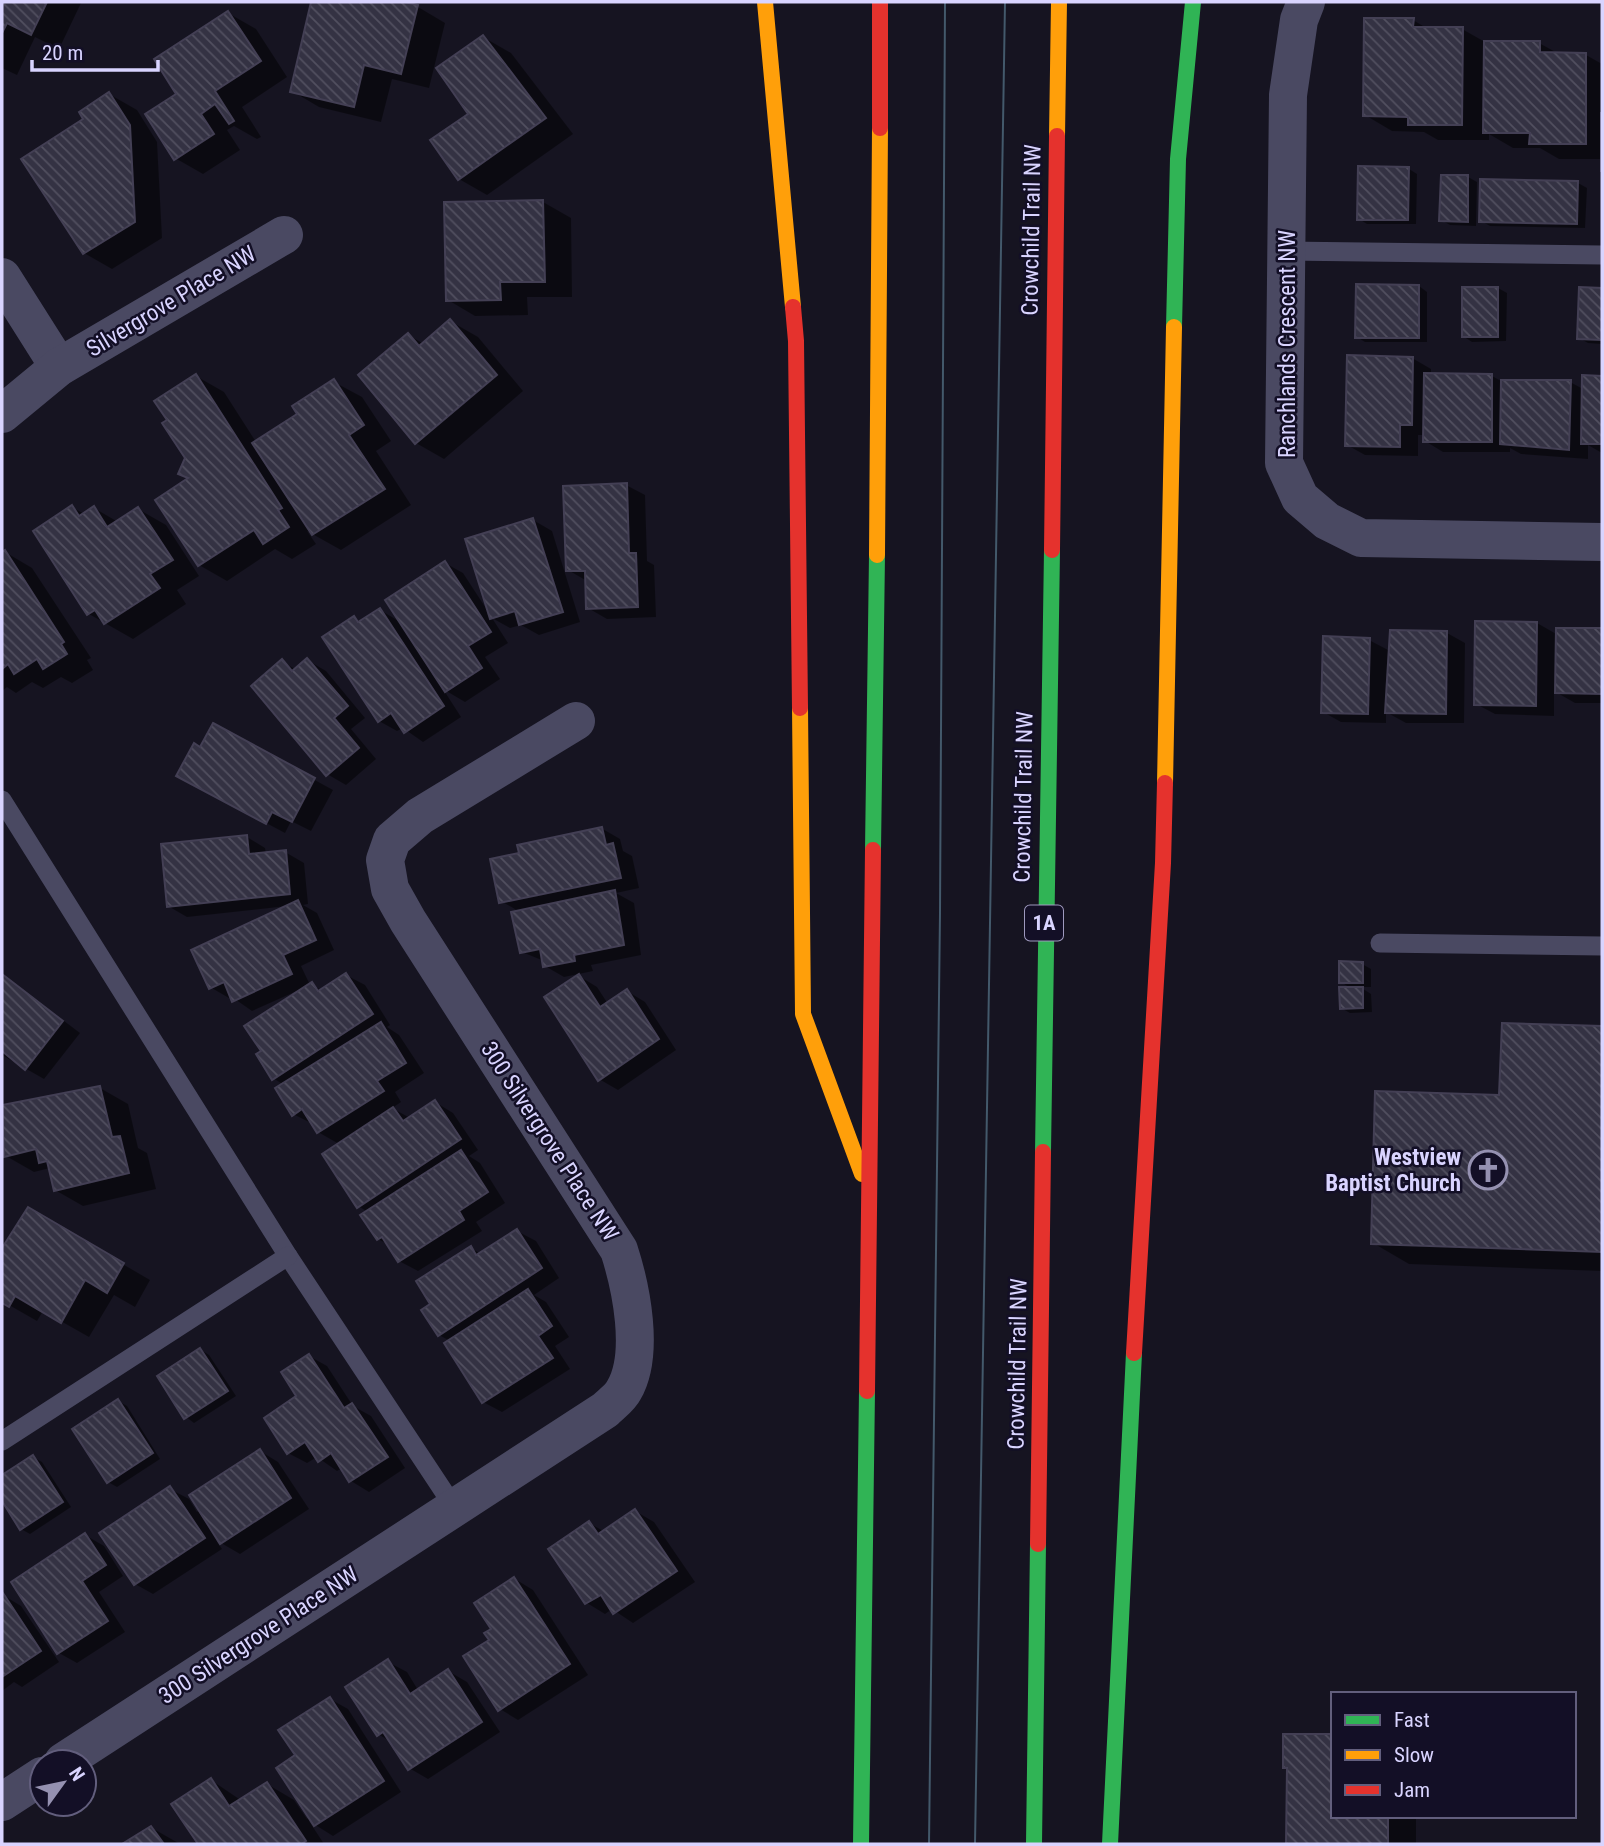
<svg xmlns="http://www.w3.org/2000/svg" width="1604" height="1846" viewBox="0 0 1604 1846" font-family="'Roboto Condensed',sans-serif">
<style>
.shadow{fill:#0007}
.building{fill:url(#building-back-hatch);stroke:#433f54;stroke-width:2}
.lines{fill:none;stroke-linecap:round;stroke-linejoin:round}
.lane{stroke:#4a4962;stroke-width:19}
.street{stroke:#4a4962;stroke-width:38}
.fast{stroke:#30b455;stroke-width:16}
.slow{stroke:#ff9f0a;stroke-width:16}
.jam{stroke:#e5322d;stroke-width:16}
.tram{stroke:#43596b;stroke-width:2}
.labels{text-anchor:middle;stroke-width:5;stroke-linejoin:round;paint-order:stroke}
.shield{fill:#130f26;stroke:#9e99be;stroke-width:2}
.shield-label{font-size:21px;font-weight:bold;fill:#d9d4ff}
.street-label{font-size:23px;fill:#d9d4ff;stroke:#130f26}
.poi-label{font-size:23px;font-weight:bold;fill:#d9d4ff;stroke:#130f26;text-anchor:end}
</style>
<defs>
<pattern id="building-back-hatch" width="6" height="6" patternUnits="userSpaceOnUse" patternTransform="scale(1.75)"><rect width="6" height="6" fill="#343243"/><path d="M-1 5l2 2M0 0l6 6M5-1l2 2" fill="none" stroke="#514f5f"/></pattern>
</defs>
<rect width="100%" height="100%" fill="#161421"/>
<g class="shadow">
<polygon points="2,2 79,2 81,3 59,49 35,37 17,75 2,68"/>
<polygon points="313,2 396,2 418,7 445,23 429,88 392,79 381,122 319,107 292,91"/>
<polygon points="228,13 256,29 287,77 242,107 261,137 257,139 234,126 227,130 240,150 203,174 175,158 179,94"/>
<polygon points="1413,20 1428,29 1462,29 1485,42 1539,43 1559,54 1586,55 1602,64 1602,159 1559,159 1540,148 1513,148 1489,134 1489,140 1438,140 1424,132 1392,131 1365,115"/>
<polygon points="483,37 511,53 573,134 487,195 459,179"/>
<polygon points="109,94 137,110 157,142 162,238 112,269 84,253 85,119"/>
<polygon points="1409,169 1417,174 1416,224 1367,224 1359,219"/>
<polygon points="1468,177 1477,182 1476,226 1450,225 1441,220"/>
<polygon points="1482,181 1578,183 1587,188 1585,228 1490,226 1481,221"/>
<polygon points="543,202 571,218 572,297 527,297 528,315 475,316 448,300"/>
<polygon points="1419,286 1427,292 1427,342 1365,342 1357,337"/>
<polygon points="1498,288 1507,293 1506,341 1472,342 1463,336"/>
<polygon points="1581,289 1602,290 1602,344 1588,343 1579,338"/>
<polygon points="450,321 478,337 523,391 444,459 416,443 408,335 424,344"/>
<polygon points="1412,358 1431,369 1431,375 1492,376 1501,381 1570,382 1583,389 1584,377 1602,377 1602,453 1588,445 1588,459 1521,454 1510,448 1510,452 1443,452 1425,441 1425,435 1418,435 1418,456 1365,455 1347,445"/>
<polygon points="196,376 224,392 256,442 299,414 334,382 362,397 391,441 376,451 411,505 341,550 307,531 316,544 292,559 275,549 227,581 199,565 187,457"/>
<polygon points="626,485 645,495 647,561 654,565 656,617 607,619 588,608 587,581 568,570"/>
<polygon points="72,507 84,514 94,508 118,522 138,509 166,525 199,576 177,590 186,604 133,639 89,614"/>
<polygon points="533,520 552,531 580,622 539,635 521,625 510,628 492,618 508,643 485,657 500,679 465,702 443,689 461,717 423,742 403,728 397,731 379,721 354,618 361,622 380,610 402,623 445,563 463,573 489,613"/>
<polygon points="5,552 32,568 91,658 87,660 93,670 72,683 61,677 43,688 32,682 16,693 7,687 2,691 2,554"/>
<polygon points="1537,623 1558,635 1558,629 1602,630 1602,703 1575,703 1554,691 1554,716 1495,714 1476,704"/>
<polygon points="1447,633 1465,643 1464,723 1406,723 1386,712 1386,723 1341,722 1323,712 1369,640 1388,650 1387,674 1392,674"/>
<polygon points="307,660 326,671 365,718 351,729 376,759 346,785 327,774 282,662 297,670"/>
<polygon points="214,725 333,790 311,831 291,821 285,833 197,786 201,749"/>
<polygon points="601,828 620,839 623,851 632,856 639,888 616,893 634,903 641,955 591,965 593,971 564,977 545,966 544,961 522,952 520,912 501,901 521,855"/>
<polygon points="247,837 265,848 266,854 285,852 304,863 308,904 303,905 317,913 334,950 301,966 310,985 322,990 346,975 365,985 390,1025 387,1027 399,1035 424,1073 395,1092 401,1102 392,1108 410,1118 435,1102 453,1113 478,1150 469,1156 480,1163 505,1203 476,1222 482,1231 418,1271 399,1261 389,1245 378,1239 368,1212 358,1206 339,1144 318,1132 313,1124 293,1114 284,1085 273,1078 263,1051 299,990 252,1011 232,997 229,998 210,987 287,906 187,917 168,906"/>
<polygon points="1362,964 1371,969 1371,987 1360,987 1371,994 1372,1012 1350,1013 1341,1008 1352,989 1341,982"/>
<polygon points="2,974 80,1033 44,1079 2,1055"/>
<polygon points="579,976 597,987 608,1004 627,991 645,1002 676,1050 618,1090 599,1079"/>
<polygon points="1503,1024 1602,1028 1602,1271 1409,1264 1373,1243 1501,1097"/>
<polygon points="100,1088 128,1104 138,1148 147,1153 156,1189 83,1206 55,1190 50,1168 34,1172 6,1156 2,1138 2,1107"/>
<polygon points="28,1209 150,1280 135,1307 114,1295 89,1337 43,1311 37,1321 2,1301 2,1250"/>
<polygon points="517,1231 536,1241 559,1278 534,1295 546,1302 569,1337 555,1346 570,1369 502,1412 483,1402 450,1341 439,1335 433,1305 471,1248 481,1254"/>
<polygon points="201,1350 209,1355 236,1396 194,1423 186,1417"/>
<polygon points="309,1356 327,1366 353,1406 371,1416 405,1468 369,1492 351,1481 342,1468 337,1471 317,1457 307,1463 288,1453"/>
<polygon points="118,1401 127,1406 160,1459 117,1487 108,1482"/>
<polygon points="260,1451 278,1462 309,1509 240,1554 216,1540 222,1549 153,1594 135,1584 170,1489 189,1499 197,1512"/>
<polygon points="33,1457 42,1462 71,1507 30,1534 21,1529 2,1498 2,1477"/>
<polygon points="635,1511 654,1522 695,1582 633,1623 612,1609 605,1614 587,1603 551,1549 589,1523 605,1532"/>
<polygon points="85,1535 104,1546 123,1576 99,1592 125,1632 77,1663 59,1653"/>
<polygon points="515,1579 533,1590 588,1675 518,1720 500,1709 491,1640"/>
<polygon points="3,1595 21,1606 59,1662 22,1687 14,1682 2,1691"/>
<polygon points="388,1662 407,1672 418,1690 448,1671 467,1682 500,1732 428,1779 409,1768 393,1743 378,1734"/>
<polygon points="330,1699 348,1709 401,1792 333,1836 309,1821 324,1844 200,1844 174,1804 211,1780 242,1801 267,1784 294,1800 307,1819 310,1817 297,1756"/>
<polygon points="1285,1735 1333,1816 1416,1816 1416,1844 1288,1844 1289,1769"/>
<polygon points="152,1828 180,1844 126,1844"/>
</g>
<g class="building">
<polygon points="2,2 47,2 31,35 7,23 2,33"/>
<polygon points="311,2 404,2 418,5 401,74 364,65 354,107 290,92"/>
<polygon points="228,11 261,61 215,91 234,121 229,124 215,104 201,114 214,134 174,160 145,114 176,94 154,59"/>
<polygon points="1364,18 1414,18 1413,27 1463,27 1462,125 1408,125 1408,117 1363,116"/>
<polygon points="483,35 546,118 458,180 430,140 468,114 436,68"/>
<polygon points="1484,41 1540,41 1540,52 1586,53 1586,144 1529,144 1530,133 1483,133"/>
<polygon points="109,92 130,125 135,222 83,254 21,159 83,119 79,112"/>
<rect x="1601" y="113" width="1" height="58"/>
<polygon points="1358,166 1409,167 1408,220 1357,220"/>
<polygon points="1441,175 1468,175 1468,222 1439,221"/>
<polygon points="1480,179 1578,181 1577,224 1479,222"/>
<polygon points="543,200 545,282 500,282 501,300 446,301 444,202"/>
<polygon points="1356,284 1419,285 1419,338 1355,338"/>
<rect x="1462" y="287" width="36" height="50"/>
<polygon points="1579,287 1602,288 1602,340 1577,339"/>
<polygon points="450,319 497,375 415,444 358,375 408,333 419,346"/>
<polygon points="1347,355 1413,357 1412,425 1400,425 1400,447 1345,446"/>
<polygon points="1424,373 1492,374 1492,442 1423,442"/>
<polygon points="196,374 282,508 278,510 289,527 263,544 254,530 198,566 155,500 188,478 178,474 185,458 162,423 167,420 154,401"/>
<polygon points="1582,375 1602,376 1602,444 1581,444"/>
<polygon points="334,379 364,425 349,435 385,489 312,535 252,443 297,414 292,406"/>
<polygon points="1501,380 1571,380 1569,450 1500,444"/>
<polygon points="627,483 629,553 636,553 638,607 586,609 585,571 566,571 563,486"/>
<polygon points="72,505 79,516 94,506 107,527 138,507 173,560 150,574 160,588 104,624 95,610 87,615 33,531"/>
<polygon points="533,518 563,612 519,625 515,611 490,619 465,539"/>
<polygon points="5,550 64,642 61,644 67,654 43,669 37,659 14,674 8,664 2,669 2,552"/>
<polygon points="445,561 491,632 468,646 482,668 445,692 385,600"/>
<polygon points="380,608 444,706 404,733 391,713 378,722 322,637 354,616 358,622"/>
<polygon points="1475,621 1537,622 1536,706 1474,705"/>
<polygon points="1556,628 1602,628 1602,694 1555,693"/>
<polygon points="1390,630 1447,631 1446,714 1385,713"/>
<polygon points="1323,636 1370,638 1368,714 1321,713"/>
<polygon points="307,658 348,706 334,718 359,748 326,776 251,686 282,659 292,671"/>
<polygon points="213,723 315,778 292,822 272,812 266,824 176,776 194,743 200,747"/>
<polygon points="602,827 606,845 613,843 621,878 499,903 490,859 519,853 517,845"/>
<polygon points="247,835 249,854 286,850 290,894 167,907 161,844"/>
<polygon points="615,890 624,945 574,955 575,961 543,967 540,949 520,953 511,912"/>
<polygon points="298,900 316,940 283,955 292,974 232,1002 224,982 209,989 191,950"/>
<polygon points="1339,961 1363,962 1363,983 1339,983"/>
<polygon points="346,973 373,1014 272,1080 256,1054 261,1051 244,1026 312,982 318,991"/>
<polygon points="2,974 63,1021 25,1070 2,1051"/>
<polygon points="579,974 600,1007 627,989 659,1039 598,1081 544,997"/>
<polygon points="1339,987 1363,987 1363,1008 1340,1009"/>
<polygon points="381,1022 406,1063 377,1081 384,1091 317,1133 302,1109 292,1116 275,1088"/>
<polygon points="1502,1023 1602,1026 1602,1252 1371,1244 1375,1091 1499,1095"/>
<polygon points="100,1086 112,1137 120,1136 129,1173 54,1191 47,1161 39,1163 36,1149 4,1157 2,1105"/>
<polygon points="435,1100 461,1139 357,1208 322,1154 393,1107 403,1121"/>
<polygon points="461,1150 488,1192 459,1211 464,1220 398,1262 382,1237 377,1240 360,1215"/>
<polygon points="28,1207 124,1263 107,1293 85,1280 61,1323 15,1296 9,1307 2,1303 2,1248"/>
<polygon points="517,1229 542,1268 438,1336 421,1310 430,1304 416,1281 471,1246 476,1255"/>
<polygon points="528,1289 552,1326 538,1336 553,1358 482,1403 444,1343"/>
<polygon points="200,1348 228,1391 184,1419 157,1376"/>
<polygon points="309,1354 344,1408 352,1403 388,1457 349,1482 331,1453 318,1462 305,1442 287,1454 264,1418 296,1396 281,1372"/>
<polygon points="118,1399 153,1453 107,1483 72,1429"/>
<polygon points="260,1449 291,1498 220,1544 189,1495"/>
<polygon points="33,1455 63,1502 20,1530 2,1501 2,1475"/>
<polygon points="170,1486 205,1538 134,1585 99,1533"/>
<polygon points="635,1509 677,1571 613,1614 601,1595 585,1604 548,1549 589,1521 598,1534"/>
<polygon points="85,1533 106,1565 82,1581 108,1621 57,1654 11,1582"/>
<polygon points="514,1577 570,1664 498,1711 463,1656 489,1640 484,1633 491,1629 474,1603"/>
<polygon points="3,1593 41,1651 2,1677 2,1594"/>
<polygon points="388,1659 410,1694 448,1669 482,1722 408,1770 383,1732 377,1736 345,1687"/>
<polygon points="330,1697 384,1781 314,1826 276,1768 295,1755 278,1730"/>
<polygon points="1283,1734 1333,1734 1333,1816 1388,1816 1388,1844 1286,1844 1287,1768 1283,1768"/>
<polygon points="211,1778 229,1806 267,1782 306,1841 301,1844 198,1844 171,1804"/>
<polygon points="151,1826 164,1844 122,1844"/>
</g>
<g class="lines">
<g class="lane">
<polyline points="1285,251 1602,255"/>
<polyline points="2,800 288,1256 454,1507"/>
<polyline points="1380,943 1602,946"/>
<polyline points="2,1441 288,1256"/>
</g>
<g class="street">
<polyline points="1306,2 1299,20 1288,95 1284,463 1300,498 1327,521 1361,538 1602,542"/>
<polyline points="2,277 59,367"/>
<polyline points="2,414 59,367 284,235"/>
<path d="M63,1762L605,1410C611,1404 620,1398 624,1390C645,1354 631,1287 619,1250L408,921L390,889L385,860L392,840L420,816L576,721"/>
<polyline points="2,1802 42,1776"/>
</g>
<g class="fast">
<polyline points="1174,327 1178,159 1193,2"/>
<polyline points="873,850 877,555"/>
<polyline points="1043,1152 1052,550"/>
<polyline points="861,1844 867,1391"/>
<polyline points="1034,1844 1038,1544"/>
<polyline points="1110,1844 1134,1353"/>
</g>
<g class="slow">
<polyline points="765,2 793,307"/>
<polyline points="1057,136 1059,2"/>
<polyline points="877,555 880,128"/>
<polyline points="800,708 803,1014 862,1174"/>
<polyline points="1165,783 1174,327"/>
</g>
<g class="jam">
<polyline points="880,2 880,128"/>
<polyline points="793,307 796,341 800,708"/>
<polyline points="1052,550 1057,136"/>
<polyline points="1134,1353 1163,863 1165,783"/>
<polyline points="867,1391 873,850"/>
<polyline points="1038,1544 1043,1152"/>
</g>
<g class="tram">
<polyline points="929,1844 940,913 945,2"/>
<polyline points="975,1844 1005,2"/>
</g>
</g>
<defs>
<symbol id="church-ring" viewBox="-11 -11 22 22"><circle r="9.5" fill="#130f26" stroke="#9591b1" stroke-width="1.5"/><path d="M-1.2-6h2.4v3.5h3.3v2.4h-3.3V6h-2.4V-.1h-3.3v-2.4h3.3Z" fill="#9591b1"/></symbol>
</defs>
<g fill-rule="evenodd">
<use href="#church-ring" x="1466" y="1148" width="44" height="44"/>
</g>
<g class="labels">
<rect class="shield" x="1025" y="905.5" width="38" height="35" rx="5"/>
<g class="shield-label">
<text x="1044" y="930">1A</text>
</g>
<g class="street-label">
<text transform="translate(1031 230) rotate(-89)" y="8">Crowchild Trail NW</text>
<text transform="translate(171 301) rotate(-31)" y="8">Silvergrove Place NW</text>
<text transform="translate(1287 344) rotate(-90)" y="8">Ranchlands Crescent NW</text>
<text transform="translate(1023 797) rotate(-89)" y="8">Crowchild Trail NW</text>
<text transform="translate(550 1141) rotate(57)" y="8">300 Silvergrove Place NW</text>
<text transform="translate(1017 1364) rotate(-89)" y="8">Crowchild Trail NW</text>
<text transform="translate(258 1635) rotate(-33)" y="8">300 Silvergrove Place NW</text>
</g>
<g class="poi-label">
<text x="1461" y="1165">Westview<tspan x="1461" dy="26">Baptist Church</tspan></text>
</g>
</g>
<rect width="1604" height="1846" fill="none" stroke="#d9d4ff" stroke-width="7"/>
<rect x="1331" y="1692" width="245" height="126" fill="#130f26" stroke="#625e7d" stroke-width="2"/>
<rect x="1345" y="1715" width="35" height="10" fill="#30b455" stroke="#625e7d" stroke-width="2"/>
<text x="1394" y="1727" font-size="21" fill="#d9d4ff">Fast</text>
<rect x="1345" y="1750" width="35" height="10" fill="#ff9f0a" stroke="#625e7d" stroke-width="2"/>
<text x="1394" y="1762" font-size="21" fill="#d9d4ff">Slow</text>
<rect x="1345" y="1785" width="35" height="10" fill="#e5322d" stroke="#625e7d" stroke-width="2"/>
<text x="1394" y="1797" font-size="21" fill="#d9d4ff">Jam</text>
<g transform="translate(63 1783) rotate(57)"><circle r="33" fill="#130f26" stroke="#625e7d" stroke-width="2"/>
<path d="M0-5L12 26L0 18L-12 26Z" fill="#9591b1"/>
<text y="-10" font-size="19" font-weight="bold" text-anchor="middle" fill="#d9d4ff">N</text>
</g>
<path d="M32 60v10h126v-10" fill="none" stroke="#d9d4ff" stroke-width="3.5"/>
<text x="42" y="60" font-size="21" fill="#d9d4ff" stroke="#130f26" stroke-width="5" paint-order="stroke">20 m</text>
</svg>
